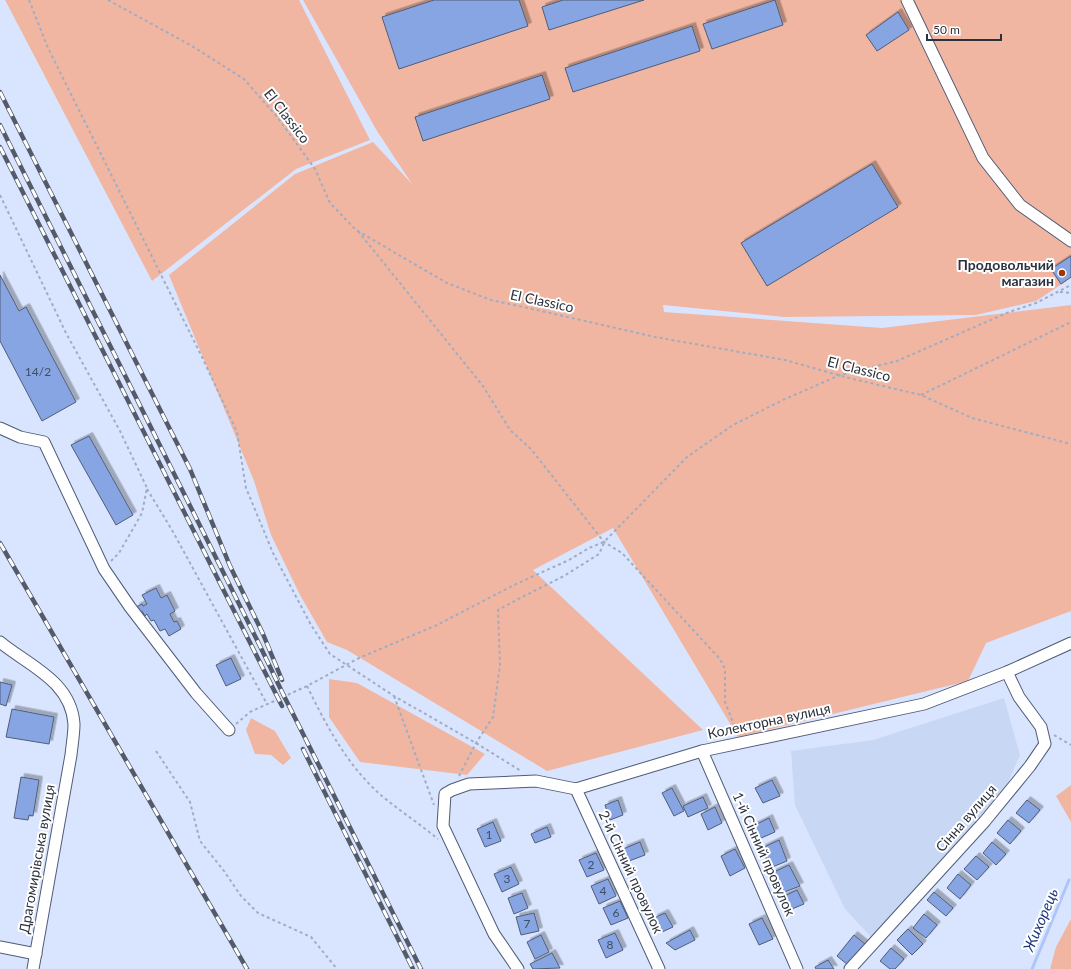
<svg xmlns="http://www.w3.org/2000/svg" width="1071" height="969" viewBox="0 0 1071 969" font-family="Lato,sans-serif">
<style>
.built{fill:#c8d7f4}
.green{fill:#f1b6a1}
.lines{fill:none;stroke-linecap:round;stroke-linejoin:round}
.stream{stroke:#adc5f8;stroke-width:3}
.building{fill:#87a4e3;stroke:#505d77;filter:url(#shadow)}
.minor-casing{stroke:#4f5b76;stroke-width:13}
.path{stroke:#a2acc1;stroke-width:2;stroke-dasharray:3 3;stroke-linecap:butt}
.minor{stroke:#fff;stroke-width:11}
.rail-casing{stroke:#535a69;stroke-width:4.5}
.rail{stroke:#fff;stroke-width:3;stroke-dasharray:9;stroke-linecap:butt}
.poi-dot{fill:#9e3905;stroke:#fff;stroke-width:1.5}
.labels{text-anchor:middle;stroke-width:4;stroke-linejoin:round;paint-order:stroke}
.number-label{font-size:12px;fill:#424e66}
.street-label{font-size:14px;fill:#2b313d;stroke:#fff}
.poi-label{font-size:14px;font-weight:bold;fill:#2b313d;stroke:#fff;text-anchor:end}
.water-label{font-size:15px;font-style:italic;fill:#1c3780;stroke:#fff}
</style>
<defs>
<filter id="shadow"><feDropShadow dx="3.5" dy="-3.5" stdDeviation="0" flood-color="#0004"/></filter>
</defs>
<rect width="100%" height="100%" fill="#d9e5ff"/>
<polygon class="built" points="1004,698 1020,755 1004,791 872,938 845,909 795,805 791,751 873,740"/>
<g class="green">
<polygon points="5,0 299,0 370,140 296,169 152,281"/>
<polygon points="303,0 1071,0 1071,278 1036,301 976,315 784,317 663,305 664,312 882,328 1071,305 1071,611 986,643 968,681 738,737 613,528 533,570 703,730 547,771 347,650 327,642 300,595 271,535 254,481 169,275 295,174 373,142 412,184 377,131"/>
<polygon points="329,679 357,683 485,754 467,775 360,762 329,717"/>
<polygon points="251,718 275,731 291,758 283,765 271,755 255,754 246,730"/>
<polygon points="1071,785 1071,822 1056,796"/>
<polygon points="1071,919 1071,969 1050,969 1056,947"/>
</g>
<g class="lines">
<polyline class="stream" points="1032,969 1069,880"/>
</g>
<g class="building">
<polygon points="434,0 519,0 528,26 399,69 382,17"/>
<polygon points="563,0 644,0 549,30 542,7"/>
<polygon points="775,0 783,25 712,49 703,24"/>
<polygon points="898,12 909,30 877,51 866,35"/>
<polygon points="692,26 700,51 573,92 565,68"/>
<polygon points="542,75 550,99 423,141 415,117"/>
<polygon points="872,164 898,207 767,286 741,243"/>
<polygon points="1071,256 1071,277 1061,284 1051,269"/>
<polygon points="0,275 19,311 26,307 76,402 42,421 0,341"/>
<polygon points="89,436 133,515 116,525 71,445"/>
<polygon points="156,588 161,598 167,595 175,611 170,614 174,622 177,621 181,629 169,636 165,629 160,631 154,620 151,621 147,614 145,616 142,611 139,612 136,607 142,604 143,606 147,604 142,595"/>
<polygon points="231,658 241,679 226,686 216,665"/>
<polygon points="0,682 12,685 6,706 0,704"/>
<polygon points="12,709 54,717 49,744 6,737"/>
<polygon points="21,777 39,780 33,816 29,815 28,820 14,818"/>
<polygon points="772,780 780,796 763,803 755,788"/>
<polygon points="672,788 684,811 674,816 662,793"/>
<polygon points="703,797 708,808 688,817 683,806"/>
<polygon points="618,800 623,815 610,820 605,805"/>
<polygon points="1027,800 1040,810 1029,823 1016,813"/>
<polygon points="715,807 722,823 708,830 701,814"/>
<polygon points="769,818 775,832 759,839 753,826"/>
<polygon points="1008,820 1021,831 1010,844 997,833"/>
<polygon points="493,822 501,841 485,847 477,829"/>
<polygon points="547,827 551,837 535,843 531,834"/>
<polygon points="779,840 787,861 770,868 762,848"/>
<polygon points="640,842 645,855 629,861 623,849"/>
<polygon points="992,842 1006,854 996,865 983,853"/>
<polygon points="735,849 745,868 730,876 721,856"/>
<polygon points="596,853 604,870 587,877 579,860"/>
<polygon points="976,856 989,867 977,880 964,869"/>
<polygon points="789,865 800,886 782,893 772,873"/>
<polygon points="511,867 519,884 502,892 494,874"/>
<polygon points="958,874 971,885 960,899 947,888"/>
<polygon points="608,879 616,896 599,904 591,886"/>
<polygon points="797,890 804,904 787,911 780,898"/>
<polygon points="934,892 953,908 946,916 927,900"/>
<polygon points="522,893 528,908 514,914 508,898"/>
<polygon points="620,901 628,918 611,925 603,908"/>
<polygon points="534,913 539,931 521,935 516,917"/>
<polygon points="665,913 673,927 662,932 654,918"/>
<polygon points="924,914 937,925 926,938 913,928"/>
<polygon points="762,918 773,939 759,945 749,924"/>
<polygon points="908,929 923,944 912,955 897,940"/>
<polygon points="690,930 695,940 675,950 666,943"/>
<polygon points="615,933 623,950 606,958 598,940"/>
<polygon points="541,935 549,952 535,959 527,942"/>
<polygon points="854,935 865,944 848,965 837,956"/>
<polygon points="891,948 904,959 895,969 890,969 880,961"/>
<polygon points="552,953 560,968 533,969 530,964"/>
<polygon points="828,960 834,969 816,969 815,967"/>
</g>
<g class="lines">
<defs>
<g id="minor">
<polyline points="907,0 983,158 1020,205 1071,241"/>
<polyline points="0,428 20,437 44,442 104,569 130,607 196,693 229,730"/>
<path d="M0,642C29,666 71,681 74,724C74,734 72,745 71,755L33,969"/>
<polyline points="702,751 797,969"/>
<polyline points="576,789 659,969"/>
<polyline points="0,947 36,954"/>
<polyline points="518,969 494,934 443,826 445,794 452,790 469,784 536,781 576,789 702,751 924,704 1007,672 1071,643"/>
<polyline points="850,969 985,821 1030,766 1045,744 1041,727 1019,697 1007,672"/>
</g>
</defs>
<use href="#minor" class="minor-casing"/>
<g class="path">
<polyline points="29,0 48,48 202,357 237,432 246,488 273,553 311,625 330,654 394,696 476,743 521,771"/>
<polyline points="108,0 192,46 244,79 278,118 315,169 330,203 356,230 447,283 491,300 537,310 655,337 785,360 849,378 921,395 972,418 1071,444"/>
<polyline points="0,195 66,333 120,431 147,488 142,513 119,553 111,561"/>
<polyline points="358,231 483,386 510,430 531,449 604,542 622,553 720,659 725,669 725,702 734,725 740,733"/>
<polyline points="1060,292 1071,293"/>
<polyline points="921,395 1071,322"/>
<polyline points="147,489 172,530 267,704"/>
<path d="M307,686C326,725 348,767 382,796C400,811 420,824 438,839"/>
<polyline points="394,696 434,805"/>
<polyline points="236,724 250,712 307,686 359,658 437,625 514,585 569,560 589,548 604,542 687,457 733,425 783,400 840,375 897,361 1009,312 1036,303 1071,285"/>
<polyline points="1054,735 1071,745"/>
<polyline points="156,751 190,802 200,841 224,871 241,896 258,913 311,937 337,969"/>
<polyline points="459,776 476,743 493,717 500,665 498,610 522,597 564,576 599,554 604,543"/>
</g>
<use href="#minor" class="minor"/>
<defs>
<g id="rail">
<polyline points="0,92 190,469 230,566 263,634 282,680"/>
<polyline points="0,125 260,646 284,696 421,969"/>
<polyline points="0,147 282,706"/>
<polyline points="0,543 247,969"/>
<polyline points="303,749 413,969"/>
</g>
</defs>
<use href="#rail" class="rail-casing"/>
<use href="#rail" class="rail"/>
</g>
<circle class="poi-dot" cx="1062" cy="273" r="4"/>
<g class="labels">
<g class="number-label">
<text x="38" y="376">14/2</text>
<text x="489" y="839">1</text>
<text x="591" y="869">2</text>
<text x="507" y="883">3</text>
<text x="603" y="895">4</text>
<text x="616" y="917">6</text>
<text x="527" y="928">7</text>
<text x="610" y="949">8</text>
</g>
<g class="street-label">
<text transform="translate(287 116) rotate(52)" y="5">El Classico</text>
<text transform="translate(542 301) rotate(12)" y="5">El Classico</text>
<text transform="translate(859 369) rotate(14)" y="5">El Classico</text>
<text transform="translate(769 721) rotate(-12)" y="5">Колекторна вулиця</text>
<text transform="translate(966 818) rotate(-49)" y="5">Сінна вулиця</text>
<text transform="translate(764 854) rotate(66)" y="5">1-й Сінний провулок</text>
<text transform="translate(37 859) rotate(-80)" y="5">Драгомирівська вулиця</text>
<text transform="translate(631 872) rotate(65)" y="5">2-й Сінний провулок</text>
</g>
<g class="poi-label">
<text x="1054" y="270">Продовольчий<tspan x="1054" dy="16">магазин</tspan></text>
</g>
<g class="water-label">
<text transform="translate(1041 920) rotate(-67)" y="5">Жихорець</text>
</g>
</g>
<path d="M927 34v6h74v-6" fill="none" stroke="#2b313d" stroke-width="2"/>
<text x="933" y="34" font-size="12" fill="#2b313d" stroke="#ffffff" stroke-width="3" paint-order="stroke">50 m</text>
</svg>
